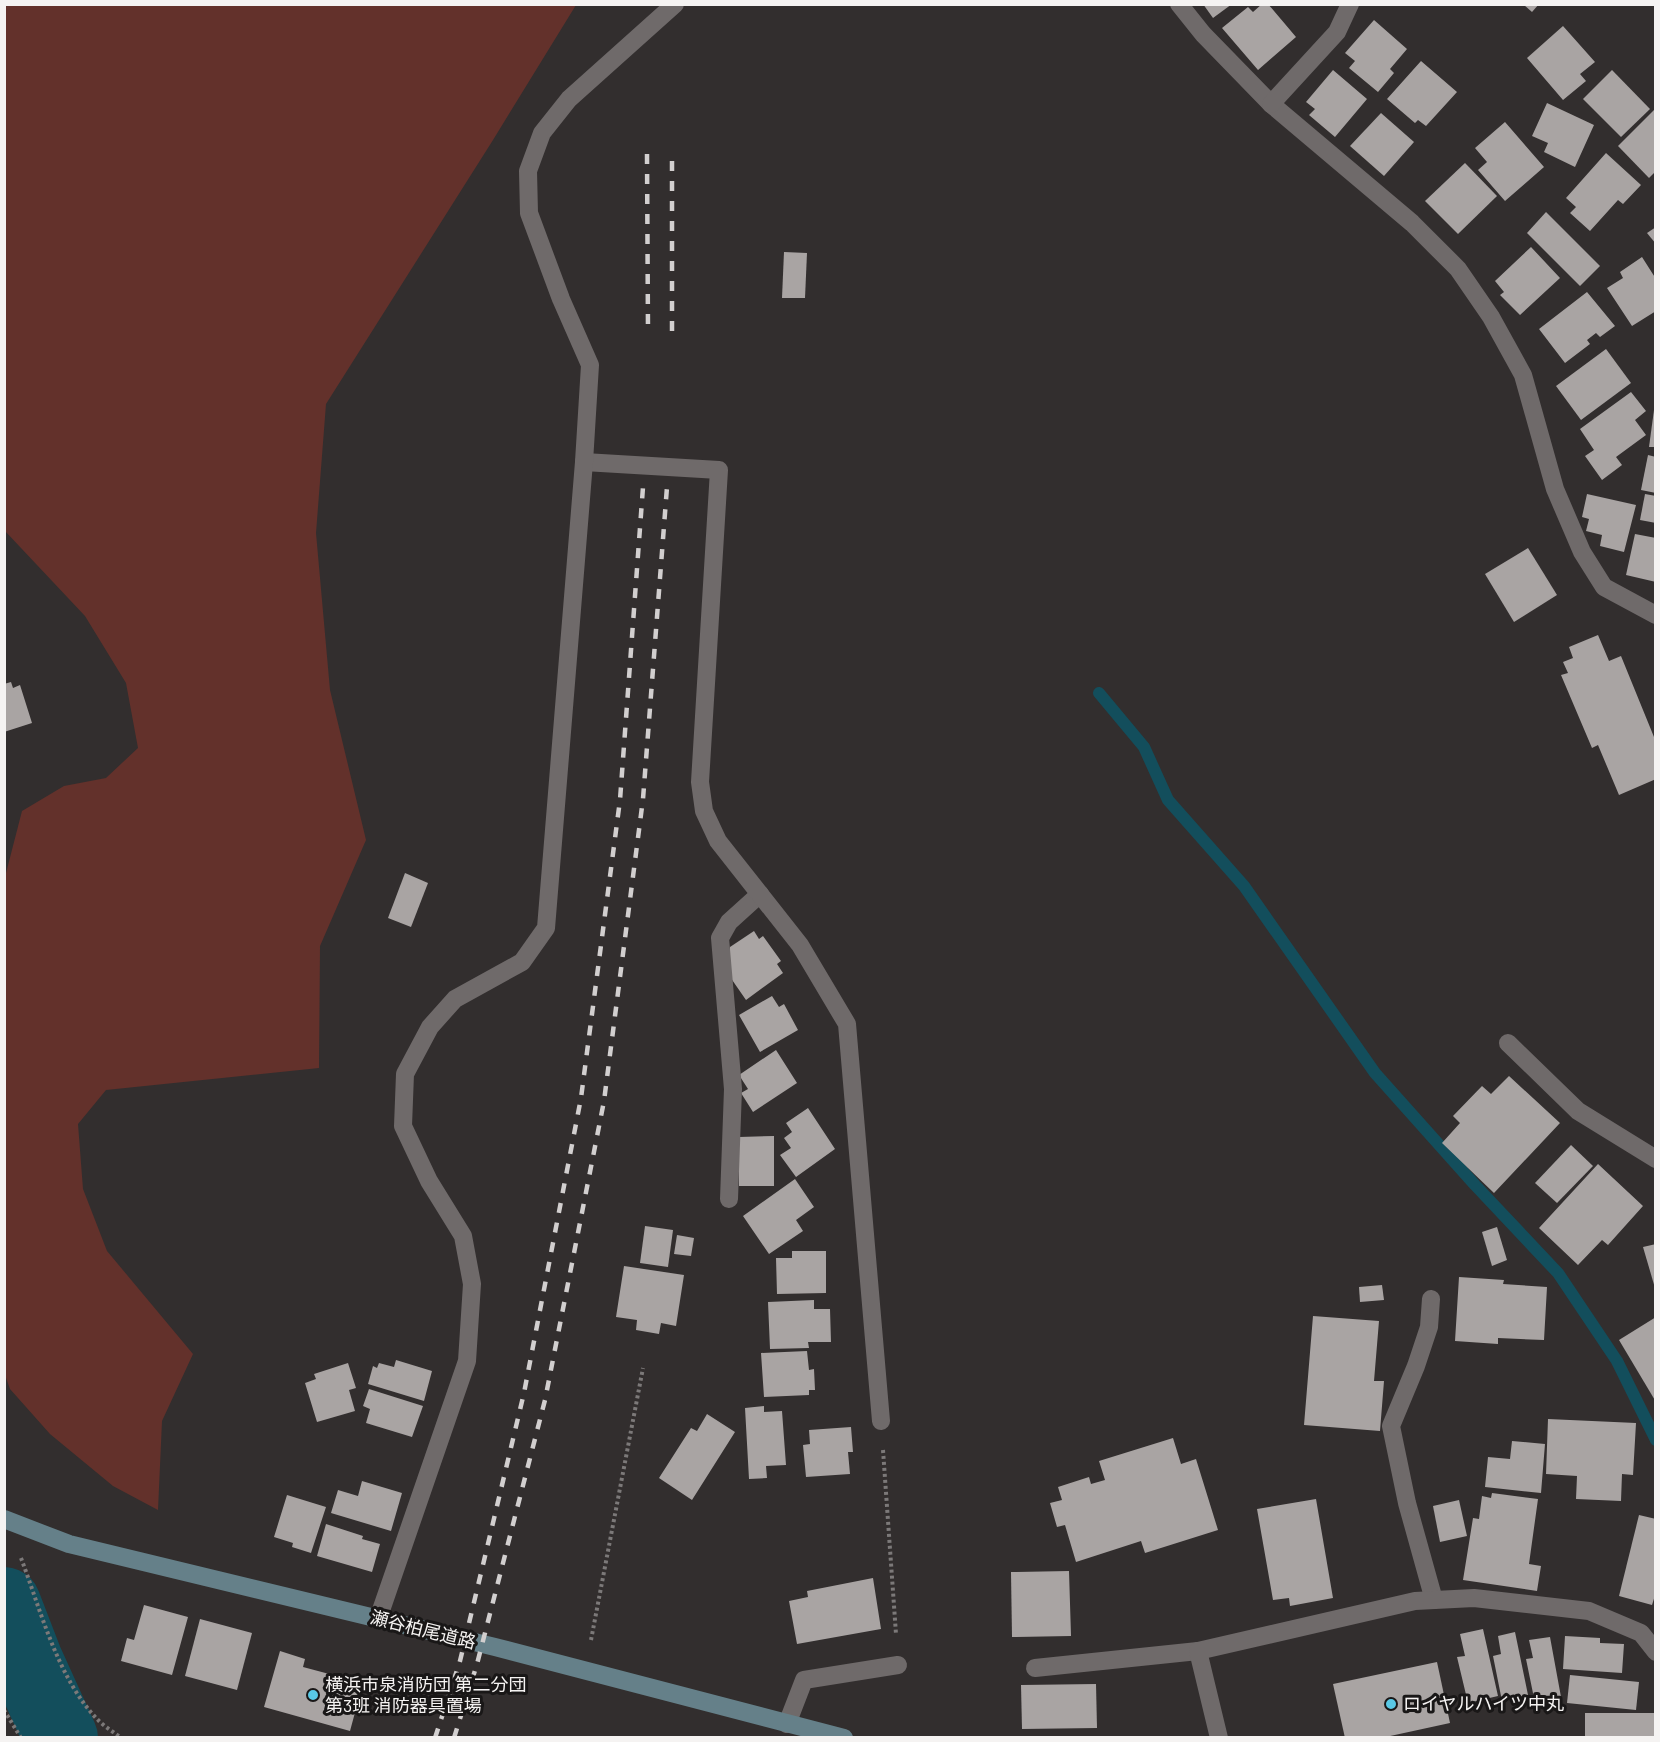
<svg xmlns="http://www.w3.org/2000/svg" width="1660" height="1742" viewBox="0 0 1660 1742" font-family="Barlow,'Noto Sans JP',sans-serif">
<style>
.green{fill:#63312b}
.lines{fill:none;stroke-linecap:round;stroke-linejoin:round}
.stream{stroke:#134e5c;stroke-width:12}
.river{stroke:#134e5c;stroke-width:74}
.building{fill:#a9a4a3}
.path{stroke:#7c7979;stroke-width:4;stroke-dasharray:3 3;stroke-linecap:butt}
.service{stroke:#6f6a6a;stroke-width:18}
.minor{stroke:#6f6a6a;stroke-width:18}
.secondary{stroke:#658089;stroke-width:18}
.rail{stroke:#d2cfcf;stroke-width:4.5;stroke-dasharray:10 10;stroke-linecap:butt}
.poi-dot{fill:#59c8e5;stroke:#191717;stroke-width:2}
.labels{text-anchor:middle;stroke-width:6;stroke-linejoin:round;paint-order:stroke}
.street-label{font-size:18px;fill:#f5f3f2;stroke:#191717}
.poi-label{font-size:18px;fill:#f5f3f2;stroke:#191717;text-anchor:start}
</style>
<rect width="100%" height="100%" fill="#322e2e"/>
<polygon class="green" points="5,4 576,5 493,140 326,404 316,533 330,690 366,840 320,946 319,1068 106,1090 78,1124 83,1189 107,1251 193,1354 162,1421 158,1510 113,1486 50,1434 10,1389 5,1375 5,877 22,811 64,786 106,778 138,748 126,683 85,616 5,531"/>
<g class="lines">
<polyline class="stream" points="1099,693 1144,747 1168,800 1244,886 1375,1073 1475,1185 1558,1273 1617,1361 1656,1440"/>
<polyline class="river" points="4,1604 26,1661 61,1738"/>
</g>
<g class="building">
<polygon points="1203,4 1232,4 1213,18"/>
<polygon points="1262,4 1268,4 1296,37 1258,70 1222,28 1248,7 1253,12"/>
<polygon points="1523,4 1539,4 1532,12"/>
<polygon points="1374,20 1407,49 1390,69 1394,73 1378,92 1349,68 1355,61 1345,53"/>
<polygon points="1563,26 1595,62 1580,74 1586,81 1563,100 1527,58"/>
<polygon points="1421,61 1457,92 1426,126 1418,120 1415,123 1387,99"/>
<polygon points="1333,70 1367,99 1335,137 1309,115 1315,109 1306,102"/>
<polygon points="1612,70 1650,109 1621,137 1583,99"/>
<polygon points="1547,103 1594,125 1575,167 1544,152 1548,143 1532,136"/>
<polygon points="1656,108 1656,171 1649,178 1618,146"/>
<polygon points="1381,113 1414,142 1384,176 1350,146"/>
<polygon points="1505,122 1544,167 1505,201 1478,170 1487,162 1475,148"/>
<polygon points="1606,153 1641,185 1623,204 1618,200 1590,231 1570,213 1576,207 1566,198"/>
<polygon points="1465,163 1497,196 1458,234 1425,201"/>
<polygon points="1546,212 1600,266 1580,286 1527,233"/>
<polygon points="1656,227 1656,244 1647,233"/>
<polygon points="1531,247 1560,278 1520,315 1500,295 1504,292 1495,281"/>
<polygon points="784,252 807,253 805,298 782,298"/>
<polygon points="1642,257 1656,279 1656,311 1632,326 1607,288 1623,278 1620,272"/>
<polygon points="1587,292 1615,326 1600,337 1596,333 1587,340 1590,344 1565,363 1539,329"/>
<polygon points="1606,349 1631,383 1581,420 1556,386"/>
<polygon points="1631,392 1646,411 1635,420 1646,435 1616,457 1622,465 1602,480 1585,456 1594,450 1580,429"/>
<polygon points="1654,410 1656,410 1656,447 1649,447"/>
<polygon points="1648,455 1656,457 1656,493 1641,490"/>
<polygon points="1587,494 1636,505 1624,552 1600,546 1602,535 1586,531 1589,519 1582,517"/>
<polygon points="1645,494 1656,496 1656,523 1640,520"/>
<polygon points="1635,534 1656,538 1656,582 1626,575"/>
<polygon points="1528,548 1557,595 1514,622 1485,574"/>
<polygon points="1598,635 1609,661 1621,656 1654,737 1656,736 1656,779 1619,795 1598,745 1592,748 1561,675 1568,673 1563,662 1573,658 1569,647"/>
<polygon points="11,682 13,688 20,685 32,723 4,732 4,684"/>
<polygon points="405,873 428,883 411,927 388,918"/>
<polygon points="754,931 759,939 763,936 781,961 777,964 783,973 746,1000 728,974 730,947"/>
<polygon points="772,996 779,1007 784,1004 798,1030 760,1052 739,1015"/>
<polygon points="776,1050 797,1083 753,1112 741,1093 748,1089 739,1075"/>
<polygon points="1509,1076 1560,1123 1494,1193 1442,1143 1460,1123 1453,1116 1482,1086 1491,1094"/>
<polygon points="808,1108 835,1149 796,1177 780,1155 791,1148 784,1138 792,1132 786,1123"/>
<polygon points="774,1136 774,1186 739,1186 739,1137"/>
<polygon points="1571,1145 1593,1166 1557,1203 1535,1183"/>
<polygon points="1598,1164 1643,1206 1608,1245 1602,1240 1578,1265 1539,1228"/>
<polygon points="795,1179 814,1207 796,1220 803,1231 769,1254 743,1216"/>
<polygon points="645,1226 673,1230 668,1267 640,1263"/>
<polygon points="1497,1227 1507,1260 1492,1266 1482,1232"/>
<polygon points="677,1235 694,1238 691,1256 674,1254"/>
<polygon points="1656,1244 1656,1288 1655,1288 1643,1247"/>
<polygon points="792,1251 826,1251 826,1293 777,1294 776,1258 792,1258"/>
<polygon points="624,1266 684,1275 676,1326 661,1323 659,1334 636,1330 637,1320 616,1317"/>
<polygon points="1459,1277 1504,1280 1503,1284 1547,1287 1544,1340 1498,1338 1498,1344 1455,1341"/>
<polygon points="1382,1285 1384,1300 1360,1302 1359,1287"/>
<polygon points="814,1300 814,1309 830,1309 831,1342 808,1342 809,1348 770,1349 768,1302"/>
<polygon points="1313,1316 1379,1321 1374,1381 1384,1381 1380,1431 1304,1425"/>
<polygon points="1656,1317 1656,1402 1619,1340"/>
<polygon points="807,1351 809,1370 814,1369 815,1390 809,1390 809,1395 764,1397 761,1353"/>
<polygon points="396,1360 432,1371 424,1401 368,1384 373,1366 377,1368 379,1363 394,1367"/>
<polygon points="348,1363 356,1388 349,1390 355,1411 317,1422 305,1383 316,1379 314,1374"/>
<polygon points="369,1389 423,1406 412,1437 366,1423 370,1409 363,1406"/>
<polygon points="764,1406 764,1412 782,1411 786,1465 766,1466 767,1478 749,1479 745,1408"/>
<polygon points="707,1414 735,1432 692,1500 659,1478 691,1428 697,1431"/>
<polygon points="1548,1419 1636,1423 1633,1475 1622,1474 1621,1501 1576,1499 1577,1476 1546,1474"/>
<polygon points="851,1427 853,1452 848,1452 850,1474 806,1477 803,1445 810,1444 809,1430"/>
<polygon points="1173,1438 1181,1464 1196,1459 1218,1530 1145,1553 1141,1541 1076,1562 1065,1525 1057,1527 1050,1503 1062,1500 1058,1487 1089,1477 1091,1484 1105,1480 1099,1461"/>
<polygon points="1512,1441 1545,1444 1541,1493 1485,1487 1488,1457 1510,1459"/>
<polygon points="362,1481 402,1493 391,1531 331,1513 338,1490 358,1496"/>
<polygon points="1492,1493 1538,1499 1529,1564 1541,1566 1537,1591 1463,1580 1473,1518 1479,1519 1482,1496 1491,1498"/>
<polygon points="287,1495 326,1507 311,1553 292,1547 293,1543 274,1537"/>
<polygon points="1316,1499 1333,1598 1290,1606 1289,1598 1273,1600 1257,1509"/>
<polygon points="1459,1500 1467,1536 1440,1542 1433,1506"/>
<polygon points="1639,1515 1656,1519 1656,1592 1652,1605 1619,1596"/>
<polygon points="326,1524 363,1536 362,1539 380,1544 372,1572 317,1556"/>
<polygon points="1069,1571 1071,1636 1012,1637 1011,1572"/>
<polygon points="873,1578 881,1629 797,1644 789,1601 808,1597 807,1591"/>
<polygon points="144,1605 188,1617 172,1675 121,1661 127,1638 134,1640"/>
<polygon points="200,1619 252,1633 237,1690 185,1676"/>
<polygon points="1483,1629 1498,1696 1468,1703 1457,1657 1465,1656 1460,1634"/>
<polygon points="1515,1632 1528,1695 1502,1701 1493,1656 1501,1654 1498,1636"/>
<polygon points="1565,1636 1600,1638 1600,1643 1624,1644 1622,1673 1563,1669"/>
<polygon points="1550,1637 1561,1697 1535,1703 1526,1659 1533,1658 1529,1640"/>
<polygon points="280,1651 305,1659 303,1667 363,1683 350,1731 264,1707"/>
<polygon points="1437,1662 1450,1723 1381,1738 1345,1738 1333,1684"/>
<polygon points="1570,1675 1639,1682 1636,1710 1567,1703"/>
<polygon points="1096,1684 1097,1728 1022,1729 1021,1685"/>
<rect x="1585" y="1713" width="71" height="25"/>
</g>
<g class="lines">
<g class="path">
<polyline points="883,1450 896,1634"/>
<path d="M21,1558C41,1611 58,1680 99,1721C105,1727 114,1732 121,1738"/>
<polyline points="591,1640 643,1368"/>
<polyline points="4,1710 21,1738"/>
</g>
<g class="service">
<polyline points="729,1199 733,1089 720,938 729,922 760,894"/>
<polyline points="1035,1668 1198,1651"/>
<polyline points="787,1724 804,1680 898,1665"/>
</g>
<g class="minor">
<polyline points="1179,4 1203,34 1271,104 1412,223 1458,269 1491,317 1523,375 1555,489 1582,552 1604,587 1656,615"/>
<polyline points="1271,104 1337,32 1350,4"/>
<polyline points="584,462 719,470 700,782 704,811 718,841 800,945 847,1024 881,1421"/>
<polyline points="1508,1043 1578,1111 1656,1159"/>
<polyline points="1431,1299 1429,1327 1416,1366 1391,1426 1407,1503 1434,1600"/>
<polyline points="378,1619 467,1361 472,1284 463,1236 429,1181 403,1126 405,1074 430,1027 455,999 522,962 546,928 584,462 590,365 561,299 529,213 528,171 542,133 569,99 675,4"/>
<polyline points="1219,1738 1198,1651 1415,1601 1474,1598 1589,1611 1641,1633 1656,1652"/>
</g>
<polyline class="secondary" points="4,1519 69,1544 495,1647 844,1738"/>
<g class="rail">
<polyline points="647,154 648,332"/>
<polyline points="672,331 672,153"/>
<polyline points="435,1738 460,1661 524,1393 581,1098 620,800 643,487"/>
<polyline points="454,1738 477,1664 545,1400 604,1101 643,799 667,487"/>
</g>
</g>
<g class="poi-dot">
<circle cx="313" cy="1695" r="6"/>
<circle cx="1391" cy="1704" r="6"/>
</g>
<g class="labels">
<g class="street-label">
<text transform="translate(423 1630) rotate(14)" y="6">瀬谷柏尾道路</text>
</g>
<g class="poi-label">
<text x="325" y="1691">横浜市泉消防団 第二分団<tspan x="325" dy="21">第3班 消防器具置場</tspan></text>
<text x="1403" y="1710">ロイヤルハイツ中丸</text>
</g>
</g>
<rect width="1660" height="1742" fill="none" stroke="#f5f3f2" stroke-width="12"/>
</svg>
